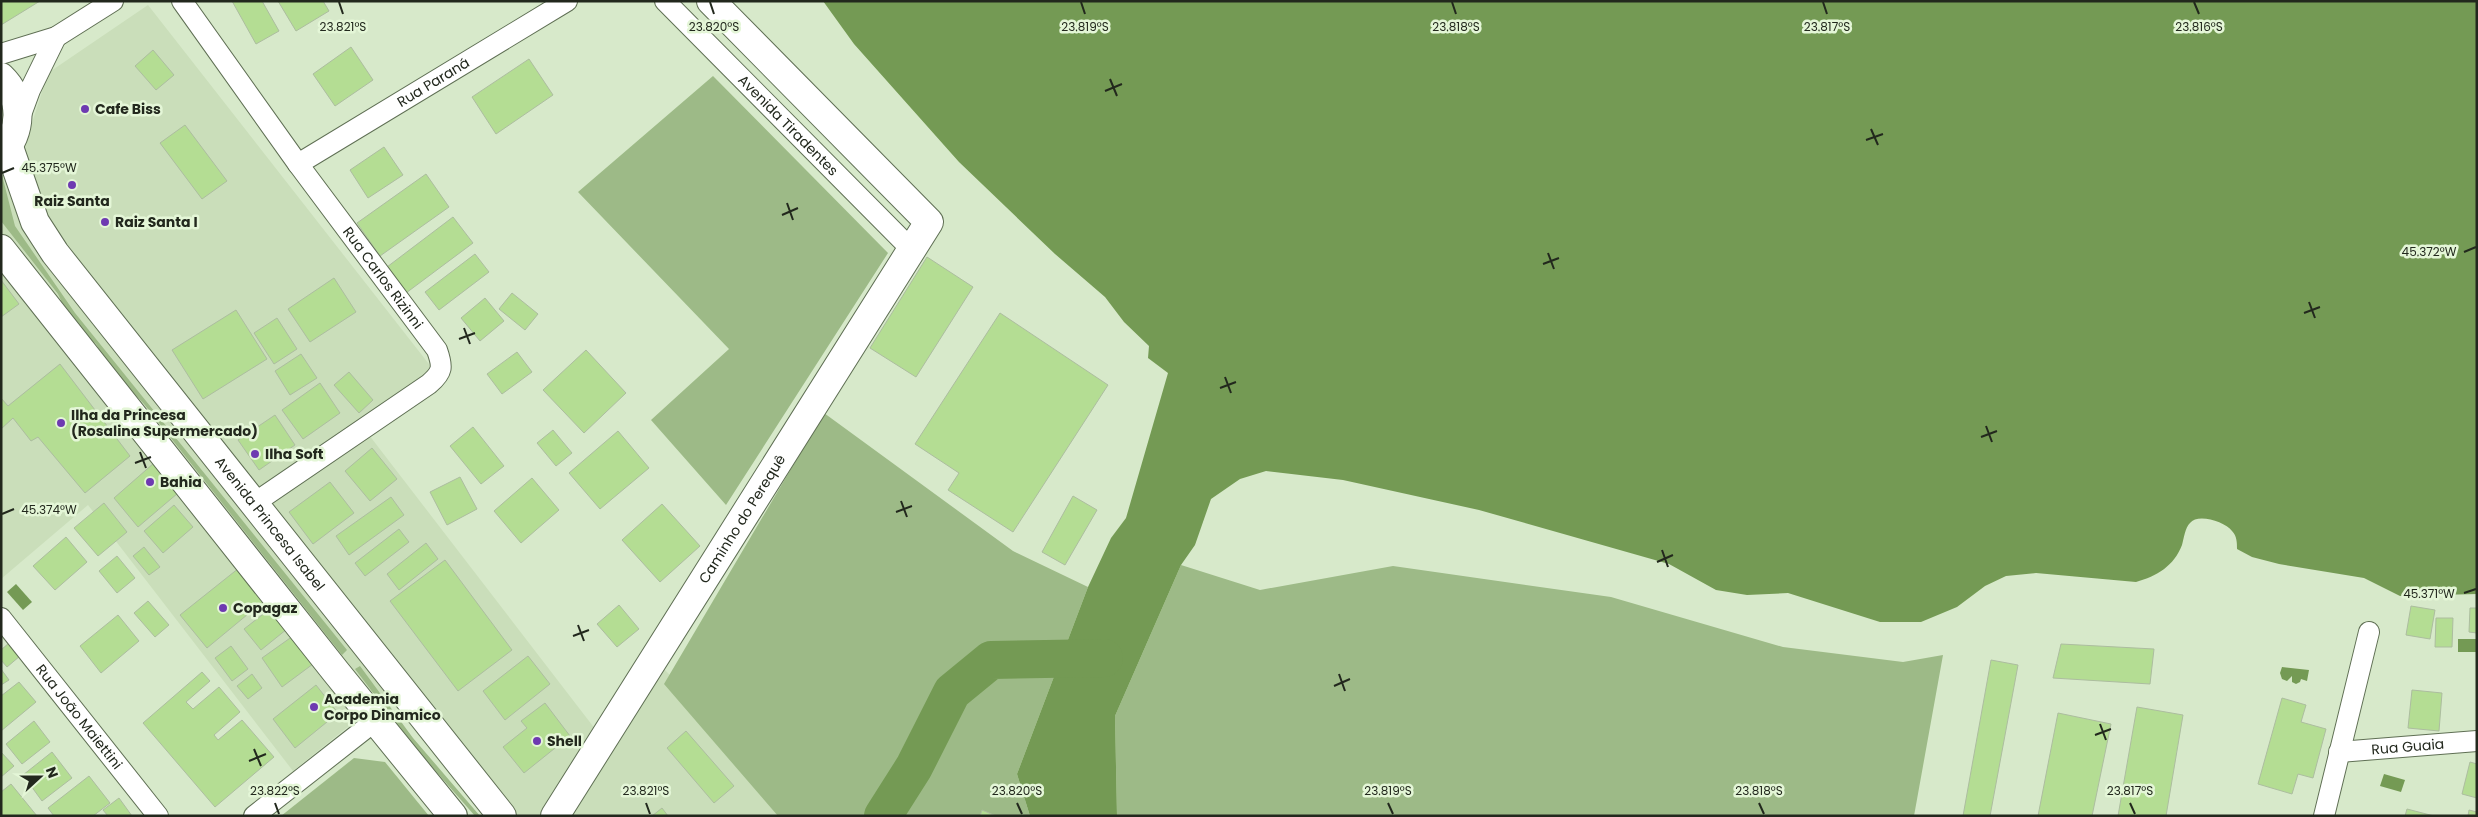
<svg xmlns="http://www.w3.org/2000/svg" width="2478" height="817" viewBox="0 0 2478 817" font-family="Poppins,sans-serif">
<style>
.built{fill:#cadeba}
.green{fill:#9dba87}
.water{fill:#749a54}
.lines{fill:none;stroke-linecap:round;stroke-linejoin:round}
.river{stroke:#749a54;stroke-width:38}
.building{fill:#b4dd93;stroke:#acbd9f}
.street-casing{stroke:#5f6f54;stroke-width:22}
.secondary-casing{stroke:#5f6f54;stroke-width:30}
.street{stroke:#fff;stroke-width:20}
.secondary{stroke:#fff;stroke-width:28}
.ticks{fill:none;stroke:#22281d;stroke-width:2}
.poi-dot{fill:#6e3ab1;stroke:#e4f6d7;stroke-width:2}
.labels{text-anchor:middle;stroke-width:5;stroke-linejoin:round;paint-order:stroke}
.street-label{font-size:14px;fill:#22281d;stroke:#e4f6d7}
.poi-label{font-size:14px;font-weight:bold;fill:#22281d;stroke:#e4f6d7;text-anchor:start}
.ticks-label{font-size:12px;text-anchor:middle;fill:#22281d;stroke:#e4f6d7;stroke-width:5;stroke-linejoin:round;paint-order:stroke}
</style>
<rect width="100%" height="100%" fill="#d7e9ca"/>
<polygon class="built" points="148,5 432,368 369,435 609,747 662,667 808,816 490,816 391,692 293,771 88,505 1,579 1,167 22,154 48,73"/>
<g class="green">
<polygon points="713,76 888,253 726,505 651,420 729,349 578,192"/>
<polygon points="1,171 15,226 75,313 347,650 342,655 144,404 110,368 96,344 73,326 58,294 1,221"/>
<polygon points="824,413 1013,551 1088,587 1017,774 1030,816 778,816 664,684"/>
<polygon points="1181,565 1260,590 1393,566 1611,597 1783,647 1903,662 1943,655 1914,816 1117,816 1115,716"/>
<polygon points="360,666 413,738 480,816 475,816 411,743 355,669"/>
<polygon points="354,758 385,762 429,816 281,816"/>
</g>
<g class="water">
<path d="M823,1H2477V594L2400,596L2364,578L2279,564L2252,557L2237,549C2237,543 2237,536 2232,531C2225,522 2198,513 2190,523C2185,528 2184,538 2182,545C2174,566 2157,576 2136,582L2036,573L2006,576L1985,586L1957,607L1921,622H1880L1788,593L1747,595L1716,590L1669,564L1479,510L1343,480L1266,471L1240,479L1211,499L1195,545L1181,565L1115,716L1117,816H1030L1017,774L1088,587L1111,538L1126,518L1168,373L1148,358L1149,346L1124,322L1105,297L1055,254L959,162L854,44Z"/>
<polygon points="16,584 32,602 23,610 7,592"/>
<rect x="2458" y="639" width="19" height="13"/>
<polygon points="2282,667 2309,670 2307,681 2301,679 2300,682 2296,684 2292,682 2292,676 2287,681 2282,679 2280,673"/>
<polygon points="2384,774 2405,780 2401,792 2380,786"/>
</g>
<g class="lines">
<polyline class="river" points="883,816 914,767 952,692 991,660 1104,658"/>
</g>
<g class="building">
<polygon points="1,1 40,1 1,25"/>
<polygon points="232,1 262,1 279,31 256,44"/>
<polygon points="278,1 323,1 329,11 296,31"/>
<polygon points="351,47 373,80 335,106 313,74"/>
<polygon points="153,50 174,75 156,90 135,66"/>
<polygon points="529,59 553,95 496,134 472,97"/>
<polygon points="185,125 227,181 202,199 160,143"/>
<polygon points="384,147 403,175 368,198 350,170"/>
<polygon points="426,174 449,207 380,256 357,223"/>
<polygon points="453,217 473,243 406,293 387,267"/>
<polygon points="475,254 489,272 439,310 425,292"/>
<polygon points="927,257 973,287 916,377 870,348"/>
<polygon points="334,278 356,312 310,342 288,309"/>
<polygon points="1,280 19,304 1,317"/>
<polygon points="512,293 538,314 525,330 499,309"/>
<polygon points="485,298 504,321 480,341 461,318"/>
<polygon points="236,310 267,359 203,399 172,350"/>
<polygon points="1000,313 1108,385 1013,532 948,490 959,473 915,444"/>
<polygon points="277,318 297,349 274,364 254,333"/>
<polygon points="586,350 626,393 584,433 543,390"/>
<polygon points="517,352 532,372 502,394 487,374"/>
<polygon points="301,354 317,378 290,395 275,371"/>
<polygon points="60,364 130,456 85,493 38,437 31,441 13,418 1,429 1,398 8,406"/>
<polygon points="349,372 373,400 359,413 334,385"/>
<polygon points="320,383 340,413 303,439 282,410"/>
<polygon points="275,415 295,445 259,470 238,440"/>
<polygon points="473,427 504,466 481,484 450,446"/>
<polygon points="553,430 572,453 556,466 537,443"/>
<polygon points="618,431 649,468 600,509 569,473"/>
<polygon points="372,448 397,479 370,501 345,471"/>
<polygon points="154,463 178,493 138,527 114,498"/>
<polygon points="460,477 477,509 447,525 430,492"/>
<polygon points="532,478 559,510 521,543 494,511"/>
<polygon points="330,482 354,513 313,544 289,512"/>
<polygon points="1073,496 1097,510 1065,565 1042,552"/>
<polygon points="391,497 404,515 349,555 336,536"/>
<polygon points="104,503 127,532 98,556 74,528"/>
<polygon points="662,504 700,546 660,582 622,540"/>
<polygon points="174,505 193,527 163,553 144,531"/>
<polygon points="399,529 409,542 365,576 355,563"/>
<polygon points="66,537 87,562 55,590 33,566"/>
<polygon points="426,543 438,559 399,590 387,574"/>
<polygon points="144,547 160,567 149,575 133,556"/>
<polygon points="117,556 135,578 117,593 99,571"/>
<polygon points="445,560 512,650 458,691 390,601"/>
<polygon points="239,568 265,600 207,648 180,615"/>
<polygon points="148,601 169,625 155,637 134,613"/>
<polygon points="619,605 639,629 617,647 597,624"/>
<polygon points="2411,606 2435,610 2430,639 2406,635"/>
<polygon points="271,608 287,629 261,650 244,629"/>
<polygon points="2470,608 2477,608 2477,633 2469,632"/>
<polygon points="118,615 139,641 101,673 80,646"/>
<polygon points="2436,618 2453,618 2452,647 2435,647"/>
<polygon points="293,636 313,664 282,687 262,658"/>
<polygon points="9,643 20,656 7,667 1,660 1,650"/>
<polygon points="2061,644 2154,649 2150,684 2053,678"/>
<polygon points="231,646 248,669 232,681 215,658"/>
<polygon points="528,656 550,684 505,720 483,691"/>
<polygon points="1991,660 2018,665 1990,816 1963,816"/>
<polygon points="1,669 9,680 1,685"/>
<polygon points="202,672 210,681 186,702 193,709 219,687 240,712 214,735 218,740 242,720 274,757 215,807 143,723"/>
<polygon points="252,674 262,688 248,699 237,686"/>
<polygon points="19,682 36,702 1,731 1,696"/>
<polygon points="316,685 338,713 295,748 273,719"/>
<polygon points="2412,690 2442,693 2439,731 2408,728"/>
<polygon points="2282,698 2306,705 2301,722 2326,729 2313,778 2298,774 2292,794 2258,784"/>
<polygon points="545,703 570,736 524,773 503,747 527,728 521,721"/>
<polygon points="2137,707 2183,715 2166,816 2118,816"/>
<polygon points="2058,713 2111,724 2092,816 2038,816"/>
<polygon points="34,721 50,742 22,764 6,744"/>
<polygon points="686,731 734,786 714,803 667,748"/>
<polygon points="1,752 14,766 1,777"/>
<polygon points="52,752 72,778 42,801 23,775"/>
<polygon points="2470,762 2477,764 2477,798 2462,794"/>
<polygon points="89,776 110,803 93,816 54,816 48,808"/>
<polygon points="11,784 37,816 1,816 1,792"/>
<polygon points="119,798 132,816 108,816 103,810"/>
<polygon points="662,808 668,816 652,816"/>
<polygon points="2407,809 2434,816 2405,816"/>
<polygon points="982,810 996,816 980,816"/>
<polygon points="2469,810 2477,812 2477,816 2468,816"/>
</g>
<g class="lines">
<defs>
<g id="street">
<path id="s1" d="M182,1L298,164L437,350C443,367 443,372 429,384L253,504"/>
<path id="s2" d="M665,1L911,249"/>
<polyline points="1,54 56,37 113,1"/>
<polyline points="19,120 30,90 56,37"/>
<path id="s3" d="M298,164L567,1"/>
<path id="s4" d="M1,618L158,816"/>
<path id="s5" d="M2339,752L2477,741"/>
<polyline points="254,816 375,721"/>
<polyline points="2324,816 2369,632"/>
</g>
<g id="secondary">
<path d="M1,77C24,99 22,132 1,155"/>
<path id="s6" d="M9,147L35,222L55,253L502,816"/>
<polyline points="1,249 336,672 453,816"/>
<path id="s7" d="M555,816L929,222L711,1"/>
</g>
</defs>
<use href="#street" class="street-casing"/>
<use href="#secondary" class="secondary-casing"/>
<use href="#street" class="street"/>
<use href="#secondary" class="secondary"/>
</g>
<path class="ticks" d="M339,2L343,14M710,2L714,14M1081,2L1085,14M1452,2L1456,14M1823,2L1827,14M2194,2L2199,14M1110,79L1117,96M1105,91L1122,84M1871,129L1878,145M1866,140L1883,134M2,173L14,168M787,203L793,220M782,215L798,208M2464,252L2476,247M1548,253L1554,269M1543,264L1559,258M2309,302L2315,318M2304,313L2320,307M464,328L470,344M459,339L475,333M1225,377L1231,393M1220,388L1236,382M1986,426L1992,442M1981,437L1997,431M140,452L146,468M135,463L151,457M901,501L907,517M896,512L912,506M2,514L14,509M1662,550L1668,567M1657,562L1673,555M2464,593L2476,589M578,625L584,641M573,636L589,630M1339,674L1345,691M1334,686L1350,679M2100,724L2106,740M2095,735L2111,729M254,749L261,766M249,761L266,754M275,803L279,814M646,803L650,814M1017,803L1022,814M1388,803L1393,814M1759,803L1764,814M2130,803L2135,814"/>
<g class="poi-dot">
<circle cx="85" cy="109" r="5"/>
<circle cx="72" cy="185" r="5"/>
<circle cx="105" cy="222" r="5"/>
<circle cx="61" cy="423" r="5"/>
<circle cx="255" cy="454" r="5"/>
<circle cx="150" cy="482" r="5"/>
<circle cx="223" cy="608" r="5"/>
<circle cx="314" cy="707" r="5"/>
<circle cx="537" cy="741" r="5"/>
</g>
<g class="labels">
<g class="street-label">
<text dy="5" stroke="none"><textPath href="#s3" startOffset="158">Rua Paraná</textPath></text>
<text dy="5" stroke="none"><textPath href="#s2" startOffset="175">Avenida Tiradentes</textPath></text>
<text dy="5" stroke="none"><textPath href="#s1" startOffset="342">Rua Carlos Rizinni</textPath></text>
<text dy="5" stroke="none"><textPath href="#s7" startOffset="351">Caminho do Perequê</textPath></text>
<text dy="5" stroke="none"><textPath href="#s6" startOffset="462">Avenida Princesa Isabel</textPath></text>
<text dy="5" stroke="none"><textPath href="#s4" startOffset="126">Rua João Maiettini</textPath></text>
<text dy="5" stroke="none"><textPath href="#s5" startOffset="69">Rua Guaia</textPath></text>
</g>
<g class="poi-label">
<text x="95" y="114">Cafe Biss</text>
<text x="72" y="206" text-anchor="middle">Raiz Santa</text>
<text x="115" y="227">Raiz Santa I</text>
<text x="71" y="420">Ilha da Princesa<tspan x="71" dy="16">(Rosalina Supermercado)</tspan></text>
<text x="265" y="459">Ilha Soft</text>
<text x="160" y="487">Bahia</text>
<text x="233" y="613">Copagaz</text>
<text x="324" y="704">Academia<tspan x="324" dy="16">Corpo Dinamico</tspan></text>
<text x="547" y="746">Shell</text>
</g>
</g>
<g class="ticks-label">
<text x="1085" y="31">23.819°S</text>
<text x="343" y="31">23.821°S</text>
<text x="714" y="31">23.820°S</text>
<text x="1456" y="31">23.818°S</text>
<text x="1827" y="31">23.817°S</text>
<text x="2199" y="31">23.816°S</text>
<text x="49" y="172">45.375°W</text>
<text x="2429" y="256">45.372°W</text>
<text x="49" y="514">45.374°W</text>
<text x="2429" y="598">45.371°W</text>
<text x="275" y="795">23.822°S</text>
<text x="646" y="795">23.821°S</text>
<text x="1017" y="795">23.820°S</text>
<text x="1388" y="795">23.819°S</text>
<text x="1759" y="795">23.818°S</text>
<text x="2130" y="795">23.817°S</text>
</g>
<rect width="2478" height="817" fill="none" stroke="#22281d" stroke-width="5"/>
<g transform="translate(40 777) rotate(69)" stroke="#e4f6d7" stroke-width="4" paint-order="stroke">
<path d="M0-4L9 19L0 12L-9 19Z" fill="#22281d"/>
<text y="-8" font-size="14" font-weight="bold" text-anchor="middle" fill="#22281d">N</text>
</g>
</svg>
